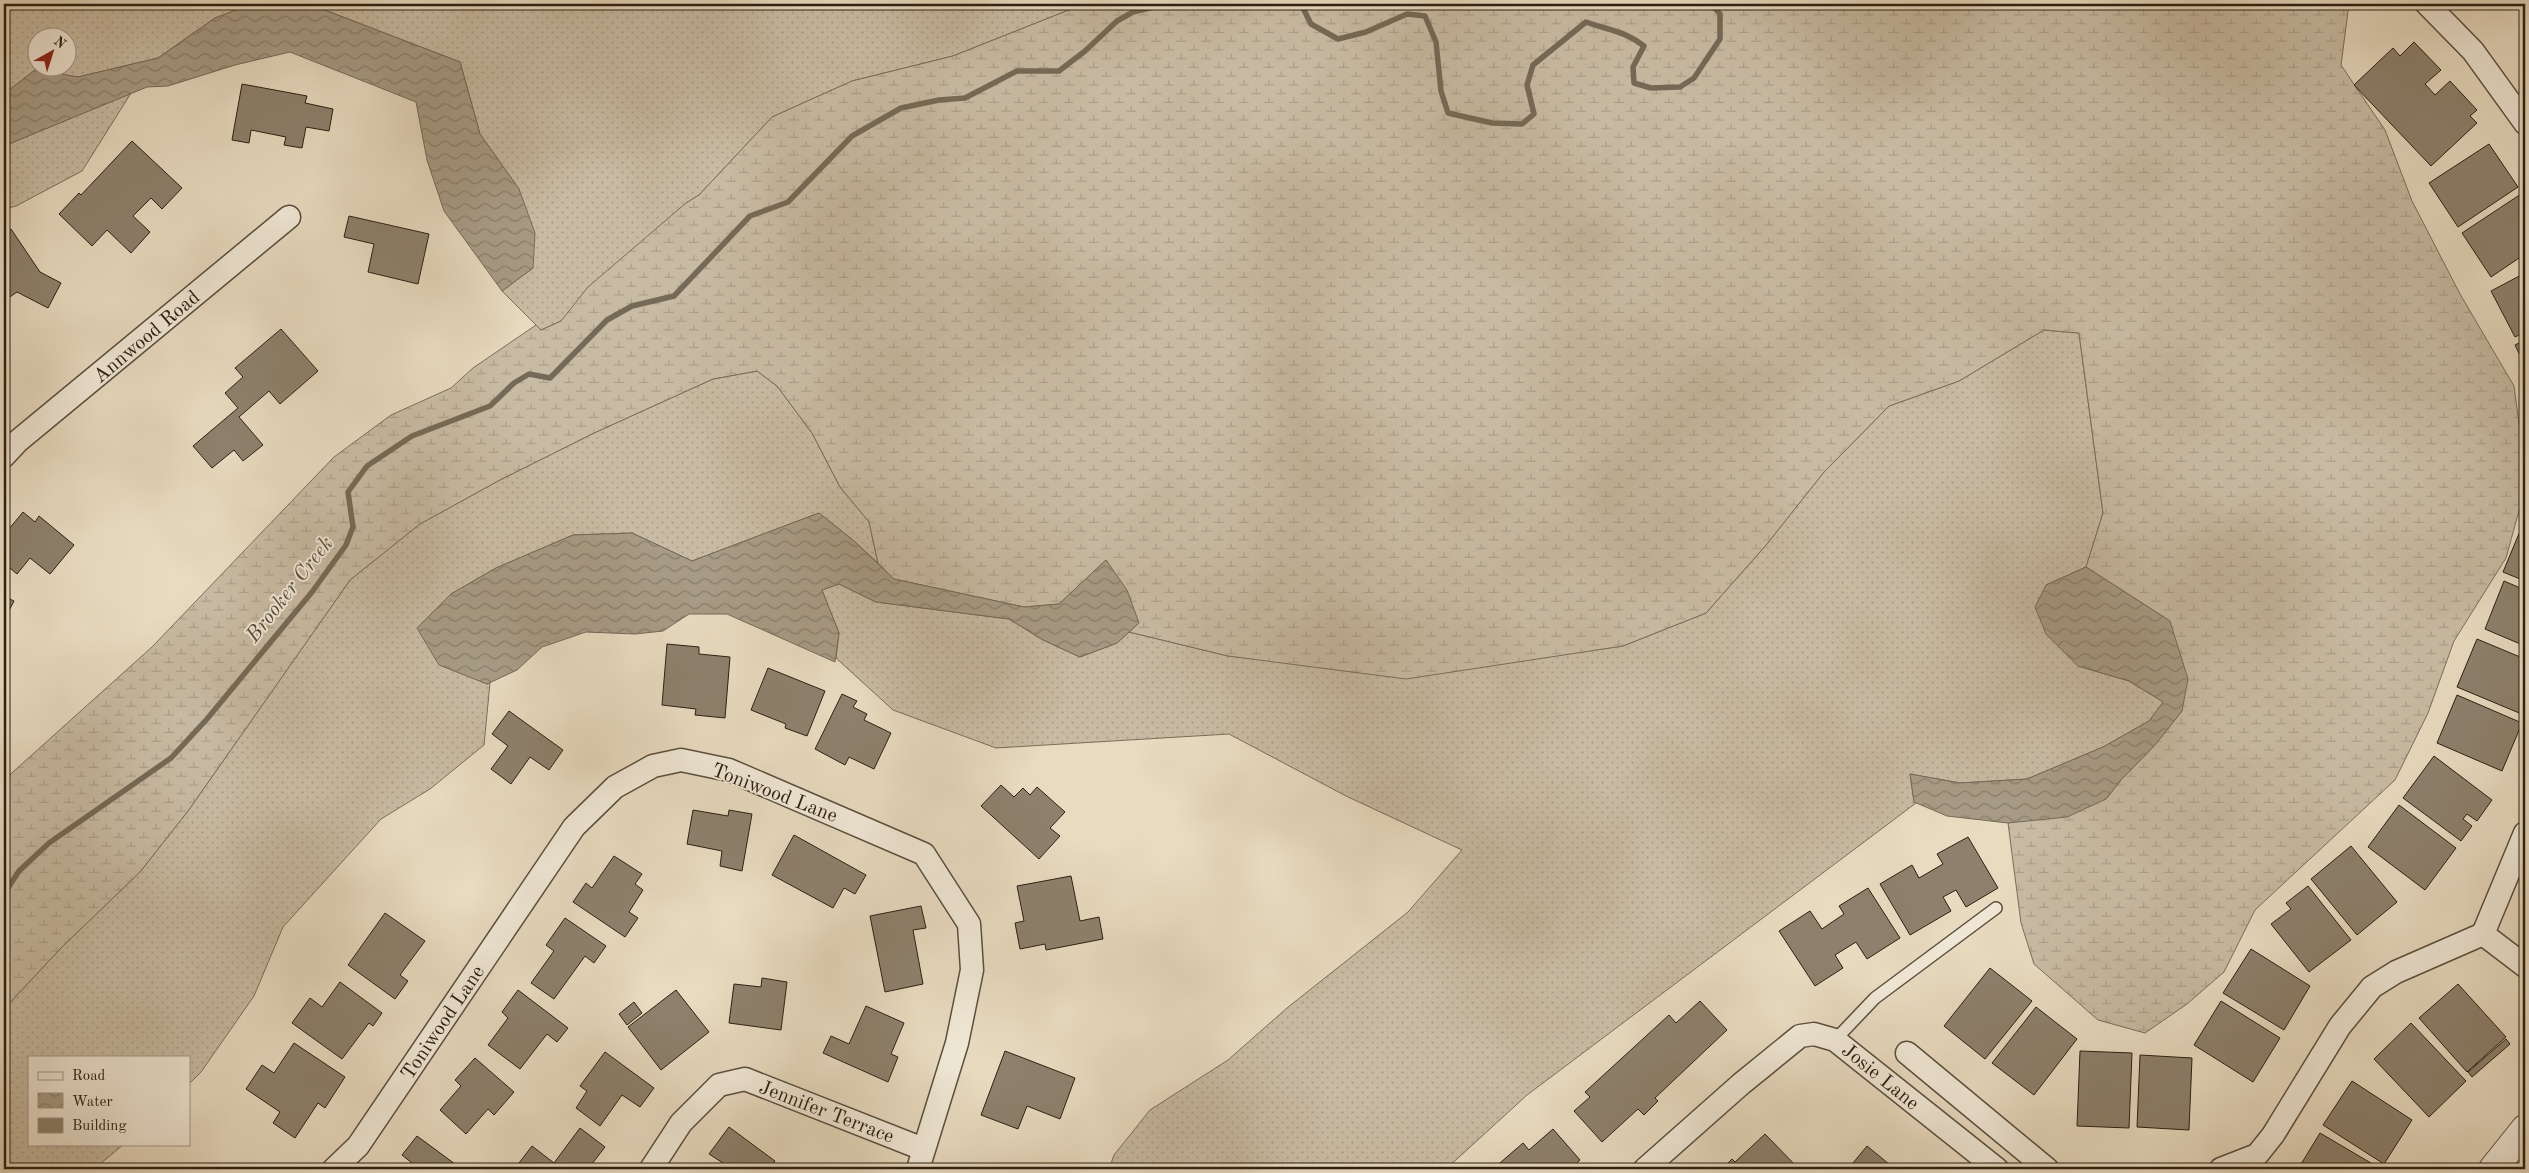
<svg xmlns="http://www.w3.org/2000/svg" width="2529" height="1173" viewBox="0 0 2529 1173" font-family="'Old Standard TT',serif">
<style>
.grass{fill:url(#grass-dots);stroke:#796e5b;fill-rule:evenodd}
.wetland{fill:url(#wetland-marsh);stroke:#796e5b}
.water{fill:url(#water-waves);stroke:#756a57}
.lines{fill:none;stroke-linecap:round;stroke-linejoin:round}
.stream{stroke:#756a57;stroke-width:5.5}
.building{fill:#8d816d;stroke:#2a2013}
.service-casing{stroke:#5a4f3e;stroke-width:14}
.minor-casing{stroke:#5a4f3e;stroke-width:25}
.tertiary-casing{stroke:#5a4f3e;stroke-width:30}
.service{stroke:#f0e8d6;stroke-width:11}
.minor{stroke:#f0e8d6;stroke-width:22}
.tertiary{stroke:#f0e8d6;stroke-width:28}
.labels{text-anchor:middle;stroke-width:4;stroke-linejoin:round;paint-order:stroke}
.street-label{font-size:20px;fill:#2a2013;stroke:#f0e8d6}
.water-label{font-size:21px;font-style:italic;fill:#564b3b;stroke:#f0e8d6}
</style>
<defs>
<pattern id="grass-dots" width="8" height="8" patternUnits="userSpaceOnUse" patternTransform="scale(1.25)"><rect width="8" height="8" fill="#c8bba3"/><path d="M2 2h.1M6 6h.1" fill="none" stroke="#aca08b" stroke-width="1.8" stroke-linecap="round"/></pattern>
<pattern id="wetland-marsh" width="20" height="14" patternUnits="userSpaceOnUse" patternTransform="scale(1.25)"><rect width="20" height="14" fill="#c8bba3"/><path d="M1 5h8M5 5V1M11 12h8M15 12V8" fill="none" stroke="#aca08b"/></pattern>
<pattern id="water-waves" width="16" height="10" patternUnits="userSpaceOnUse" patternTransform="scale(1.25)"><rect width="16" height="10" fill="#a79b85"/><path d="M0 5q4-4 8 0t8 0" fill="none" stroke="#887e6c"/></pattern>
</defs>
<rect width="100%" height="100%" fill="#e8dbc0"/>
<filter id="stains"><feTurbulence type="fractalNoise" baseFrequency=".004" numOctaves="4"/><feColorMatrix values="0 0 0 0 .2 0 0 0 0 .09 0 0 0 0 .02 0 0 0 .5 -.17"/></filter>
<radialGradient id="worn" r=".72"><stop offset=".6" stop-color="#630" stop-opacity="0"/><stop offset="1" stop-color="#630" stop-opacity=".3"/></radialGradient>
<g class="grass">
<path d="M4,4H252L215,18L158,58L78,77L35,70L4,94ZM38,38H68V68H38Z"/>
<polygon points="309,4 1084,4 953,56 852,81 772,117 699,195 686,203 561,321 541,330 502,291 533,268 519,189 480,134 460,62"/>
<polygon points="131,93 82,171 16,206 4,209 4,146"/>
<polygon points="2044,330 2079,333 2103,513 2086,567 2046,585 2078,666 2129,681 2164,702 2149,721 2103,747 2027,779 1960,783 1910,774 1914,801 1916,803 1527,1095 1446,1169 1109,1169 1114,1155 1150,1110 1228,1060 1287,1008 1408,912 1462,850 1346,796 1229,734 996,748 893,710 836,658 839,633 822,590 839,584 876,602 1009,619 1043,640 1080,657 1117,643 1129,632 1228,656 1292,663 1516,661 1623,646 1706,613 1767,544 1824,472 1889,406 1959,381"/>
<polygon points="757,371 777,386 812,433 840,487 869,522 878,563 854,541 819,513 692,561 632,533 573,535 496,568 451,594 487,684 490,683 484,745 430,789 381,819 283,927 254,996 201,1072 189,1084 189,1057 29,1057 29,1144 124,1144 94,1169 4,1169 4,1009 62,947 140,872 188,811 350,580 420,524 498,481 594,433 713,379"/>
</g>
<polygon class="wetland" points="1084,4 2349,4 2341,65 2385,130 2412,201 2460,294 2514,386 2525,469 2525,489 2506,558 2454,641 2428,713 2395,780 2255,910 2224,972 2187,1004 2145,1033 2098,1020 2034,964 2021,923 2008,823 2106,799 2121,780 2155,745 2182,711 2170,621 2086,567 2103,513 2079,333 2044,330 1959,381 1889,406 1824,472 1767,544 1706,613 1623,646 1406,679 1228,656 1129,632 1139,623 1106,560 1059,604 1024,607 894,579 878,563 869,522 840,487 812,433 777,386 757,371 713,379 594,433 498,481 420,524 350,580 188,811 140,872 62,947 4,1009 4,780 152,647 334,457 391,415 451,388 473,368 536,325 541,330 561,321 588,287 686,203 699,195 772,117 852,81 953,56"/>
<g class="water">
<polygon points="252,4 309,4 460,62 480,134 519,189 535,233 533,268 502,291 444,211 427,160 416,102 290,52 235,65 168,86 147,87 4,146 4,94 35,70 78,77 158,58 215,18"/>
<polygon points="819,513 854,541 894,579 1024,607 1059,604 1106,560 1127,590 1139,623 1117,643 1080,657 1043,640 1009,619 876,602 839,584 822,590 839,633 835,662 727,614 689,614 663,631 635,634 586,632 542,647 517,670 487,684 439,665 417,628 451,594 496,568 573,535 632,533 692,561"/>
<polygon points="2086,567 2170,621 2188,679 2182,711 2155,745 2121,780 2106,799 2067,817 2008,823 1947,816 1914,802 1910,774 1960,783 2027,779 2103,747 2149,721 2163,702 2129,681 2078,666 2046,634 2035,607 2046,585"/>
</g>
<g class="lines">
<g class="stream">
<path d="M1301,4L1311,24L1338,39L1366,32L1407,14L1425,16L1436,42L1441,91L1448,113L1492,123L1522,124L1534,114L1527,85L1533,65L1586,22C1608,30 1625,31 1644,46L1633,67L1634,83L1651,88L1680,87L1694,78L1720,39V14L1711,4"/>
<polyline points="4,894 19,871 49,843 171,758 207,719 312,592 346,545 353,527 348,492 367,466 412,436 490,406 514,383 529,374 550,378 607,320 632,306 674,296 750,216 788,202 852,136 901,108 939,100 965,98 1017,71 1059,71 1085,51 1117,21 1133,12 1166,4"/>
</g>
</g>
<g class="building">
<polygon points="2414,42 2441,70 2425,84 2435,95 2450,81 2477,110 2470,116 2477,123 2431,166 2354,85 2393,48 2400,56"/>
<polygon points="242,84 307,96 305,103 333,109 329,131 306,127 302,148 284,145 286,137 251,130 249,143 232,140"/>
<polygon points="132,141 182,188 162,209 151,198 133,216 150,232 131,253 107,230 92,246 59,214 79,193 81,195"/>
<polygon points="2489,144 2518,187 2458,227 2429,183"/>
<polygon points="2521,194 2525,201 2525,254 2491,277 2462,233"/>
<polygon points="349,216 429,234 418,284 368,272 374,244 344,237"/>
<polygon points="11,229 40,272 61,283 48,308 17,292 4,301 4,234"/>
<polygon points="2525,273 2525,332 2515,337 2491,291"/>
<polygon points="281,329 318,371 280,404 269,391 239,417 263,445 243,461 234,450 212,468 193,446 238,408 225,393 243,377 235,368"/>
<polygon points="2525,340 2525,366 2515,345"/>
<polygon points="23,512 35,522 39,516 74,545 50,574 30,558 17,574 4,563 4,535"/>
<polygon points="2523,524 2525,525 2525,581 2503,572"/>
<polygon points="2504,581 2525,590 2525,646 2485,629"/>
<polygon points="4,596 14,601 4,620"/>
<polygon points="2477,639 2525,659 2524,715 2457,687"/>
<polygon points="667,644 699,647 699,654 730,657 725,718 695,715 696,709 662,705"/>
<polygon points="768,668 825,691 807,736 785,728 786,724 751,710"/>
<polygon points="842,694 857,701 853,707 867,714 864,720 891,733 874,769 849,757 845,765 815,749"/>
<polygon points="2457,695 2522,723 2502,771 2437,743"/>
<polygon points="509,711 563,750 549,770 530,757 511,784 491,769 508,746 492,734"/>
<polygon points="2434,756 2492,800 2477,821 2467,814 2463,819 2472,826 2461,841 2403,798"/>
<polygon points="1001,785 1014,797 1023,788 1030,795 1037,787 1065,812 1050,828 1060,836 1039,859 981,806"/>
<polygon points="2399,805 2456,848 2425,890 2368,847"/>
<polygon points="693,810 728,816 729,810 752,814 742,871 720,866 722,851 687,844"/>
<polygon points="794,835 866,875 855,894 844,888 833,908 772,875"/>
<polygon points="1968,837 1998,888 1966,907 1956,890 1943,897 1951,911 1910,935 1880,884 1912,865 1919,878 1943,864 1937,854"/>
<polygon points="2351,846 2397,902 2357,935 2311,879"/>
<polygon points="614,856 642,874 635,884 643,890 629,912 638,918 625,937 573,902 586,883 592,888"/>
<polygon points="1071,876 1080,921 1099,917 1103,939 1046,950 1045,944 1020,949 1015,923 1024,921 1017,886"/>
<polygon points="2308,886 2351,940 2309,972 2271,924 2291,909 2286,903"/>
<polygon points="1868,888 1900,938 1867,959 1856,942 1835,955 1843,968 1815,986 1779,931 1810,911 1822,929 1844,914 1839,906"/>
<polygon points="921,906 926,928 913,930 923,984 885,992 870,916"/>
<polygon points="385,913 425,941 400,975 408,981 395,999 348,965"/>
<polygon points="565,918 606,946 594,963 585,956 554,999 531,983 554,951 546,945"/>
<polygon points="2251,949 2310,986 2284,1030 2223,993"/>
<polygon points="1990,968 2032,1001 1985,1059 1944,1026"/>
<polygon points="762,978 787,982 781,1030 729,1023 734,984 761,987"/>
<polygon points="340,982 382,1013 373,1026 369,1023 342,1059 292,1023 310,998 322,1007"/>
<polygon points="2458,984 2506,1037 2467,1072 2419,1018"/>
<polygon points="518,990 568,1028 557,1042 547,1034 520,1069 488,1045 508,1018 502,1012"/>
<polygon points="676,990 709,1032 661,1070 628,1027"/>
<polygon points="1700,1001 1727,1030 1655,1098 1658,1101 1644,1115 1638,1109 1602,1142 1574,1111 1590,1097 1585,1092 1669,1015 1676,1023"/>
<polygon points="2221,1001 2280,1038 2253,1082 2194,1045"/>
<polygon points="634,1002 642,1013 627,1025 619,1014"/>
<polygon points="866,1006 904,1023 891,1054 898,1057 888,1082 823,1053 831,1036 849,1044"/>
<polygon points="2036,1007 2077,1039 2034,1095 1992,1063"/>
<polygon points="2411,1023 2466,1081 2429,1117 2374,1059"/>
<polygon points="2506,1039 2510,1044 2472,1077 2468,1072"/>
<polygon points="294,1043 345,1077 325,1108 318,1103 295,1138 273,1123 280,1112 246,1089 262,1065 274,1073"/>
<polygon points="1005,1051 1075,1078 1060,1119 1027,1106 1018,1129 981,1115"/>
<polygon points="2080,1051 2132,1053 2129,1128 2077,1126"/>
<polygon points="605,1052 654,1088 640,1107 622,1095 600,1126 576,1108 587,1091 580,1086"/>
<polygon points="2140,1055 2192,1058 2189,1130 2137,1127"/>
<polygon points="475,1058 514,1092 494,1115 488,1109 466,1134 440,1110 461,1086 455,1080"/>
<polygon points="2352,1081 2412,1120 2384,1164 2323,1125"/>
<polygon points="729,1127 775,1161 769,1169 723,1169 726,1165 709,1154"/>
<polygon points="580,1128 605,1147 588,1169 528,1169 519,1163 532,1146 554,1163"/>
<polygon points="1553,1129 1580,1160 1570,1169 1493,1169 1523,1143 1529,1150"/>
<polygon points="2320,1133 2381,1169 2298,1169"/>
<polygon points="1765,1134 1797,1167 1795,1169 1722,1169 1732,1159 1735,1162"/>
<polygon points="417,1136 455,1164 451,1169 407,1169 412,1163 402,1155"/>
<polygon points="1867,1146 1895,1169 1848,1169"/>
</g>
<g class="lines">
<defs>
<polyline id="service" points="1835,1040 1875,998 1996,908"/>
<g id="minor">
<polyline points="2427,4 2473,51 2525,123"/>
<polyline points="4,456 18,441 289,217"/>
<polyline points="2483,934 2525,833"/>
<polyline points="2483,934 2525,966"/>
<polyline points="1907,1053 2047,1169"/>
<polyline points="334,1169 358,1146 574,827 615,787 653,766 681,760 729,770 924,854 969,924 972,970 957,1043 918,1169"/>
<polyline points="651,1169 681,1123 719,1085 745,1079 923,1149"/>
<polyline points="1645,1169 1741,1084 1800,1036 1814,1034 1835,1040 1997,1169"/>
<polyline points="2221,1169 2257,1155 2273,1135 2340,1026 2372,987 2396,972 2483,934"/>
</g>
<polyline id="tertiary" points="2493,1169 2525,1129"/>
</defs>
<use href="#service" class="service-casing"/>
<use href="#minor" class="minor-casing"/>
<use href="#tertiary" class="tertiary-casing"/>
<use href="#service" class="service"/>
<use href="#minor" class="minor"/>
<use href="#tertiary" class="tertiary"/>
</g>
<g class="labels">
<g class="street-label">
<text transform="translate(146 336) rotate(-40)" y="7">Annwood Road</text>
<text transform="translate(775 792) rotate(21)" y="7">Toniwood Lane</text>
<text transform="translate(442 1022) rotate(-56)" y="7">Toniwood Lane</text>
<text transform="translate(1881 1076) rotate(39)" y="7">Josie Lane</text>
<text transform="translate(827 1111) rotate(21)" y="7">Jennifer Terrace</text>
</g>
<g class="water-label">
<text transform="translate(289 589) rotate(-52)" y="7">Brooker Creek</text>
</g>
</g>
<rect width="2529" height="1173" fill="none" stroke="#e8dbc0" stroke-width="20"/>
<rect x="5" y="5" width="2519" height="1163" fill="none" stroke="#2a2013" stroke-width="2.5"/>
<rect x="10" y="10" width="2509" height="1153" fill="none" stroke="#2a2013"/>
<rect x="28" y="1056" width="162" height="90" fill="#f0e8d6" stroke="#a19888"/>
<rect x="38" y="1072" width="25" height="8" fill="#f0e8d6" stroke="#a19888"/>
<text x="72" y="1080" font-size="15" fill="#2a2013">Road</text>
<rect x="38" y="1093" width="25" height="15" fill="url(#water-waves)" stroke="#a19888"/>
<text x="72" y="1106" font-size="15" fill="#2a2013">Water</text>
<rect x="38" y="1118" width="25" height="15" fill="#8d816d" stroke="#a19888"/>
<text x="72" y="1130" font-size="15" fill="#2a2013">Building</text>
<g transform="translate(52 52) rotate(39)"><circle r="24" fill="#f0e8d6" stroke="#a19888"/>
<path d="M0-4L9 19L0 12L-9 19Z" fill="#8f2418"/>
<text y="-8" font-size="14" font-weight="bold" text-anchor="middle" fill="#2a2013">N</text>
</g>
<rect width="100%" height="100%" filter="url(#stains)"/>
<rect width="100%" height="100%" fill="url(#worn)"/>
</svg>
